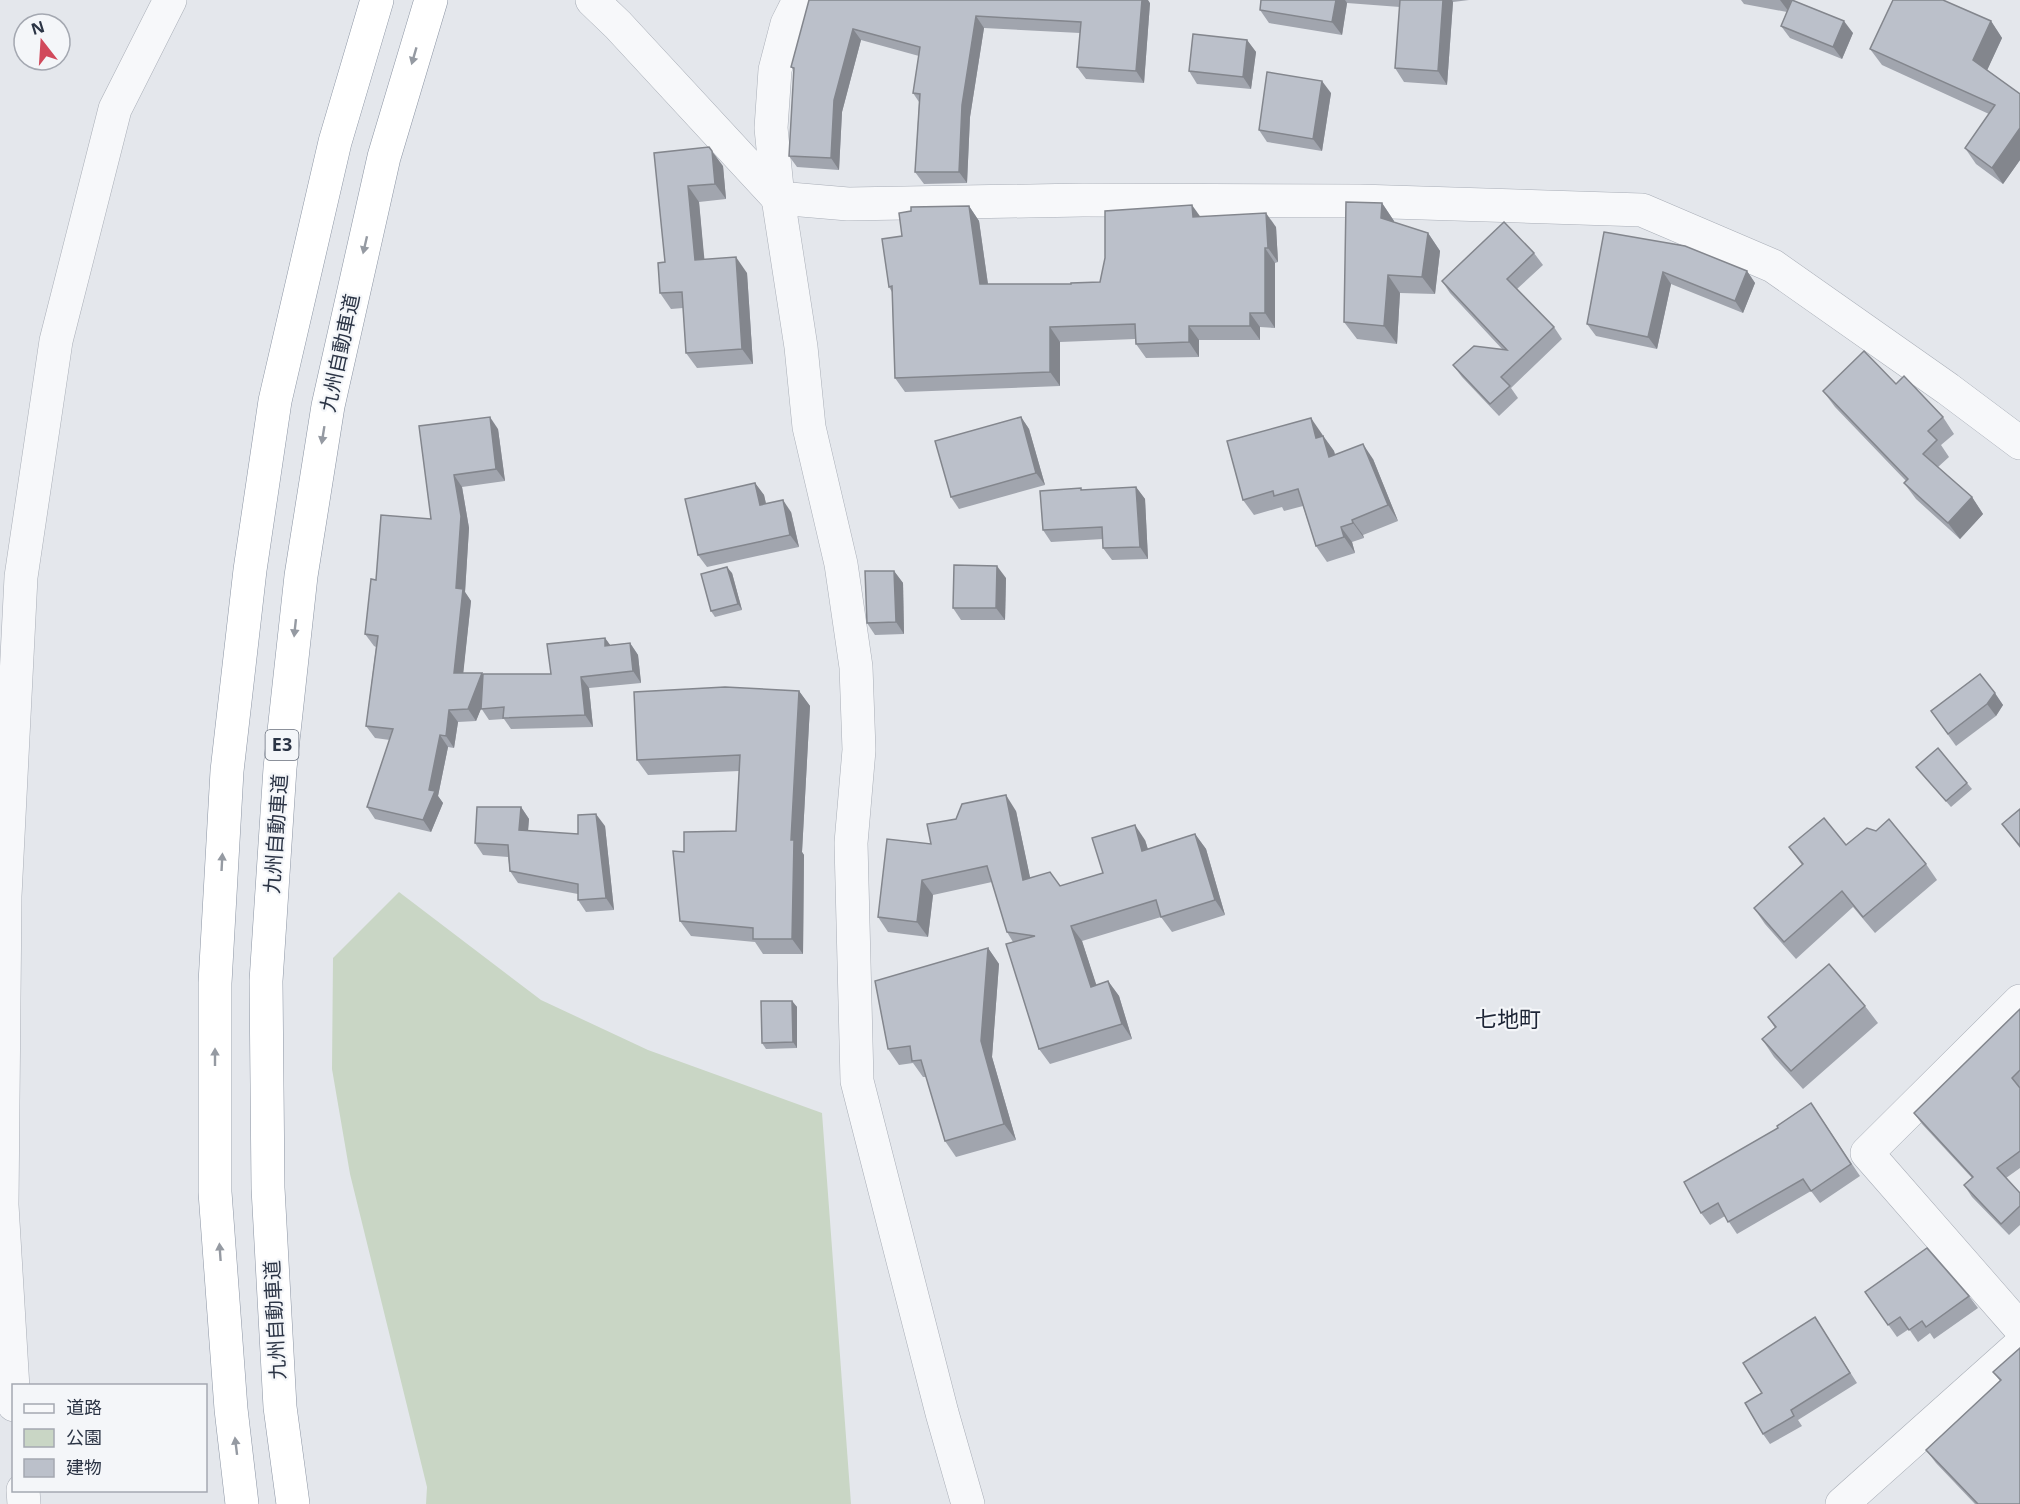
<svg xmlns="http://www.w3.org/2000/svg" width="2020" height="1504" viewBox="0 0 2020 1504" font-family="'Noto Sans','Noto Sans JP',sans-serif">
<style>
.green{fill:#c9d6c5}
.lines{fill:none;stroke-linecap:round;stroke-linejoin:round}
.minor-casing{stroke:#a9aeb7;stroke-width:34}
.highway-casing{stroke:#8b94a3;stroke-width:34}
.minor{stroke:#f7f8fa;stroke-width:33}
.highway{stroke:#fff;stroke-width:33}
.wall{fill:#a1a5ae}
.shaded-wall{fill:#83868d}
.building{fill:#bbc0ca;stroke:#83868d;stroke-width:1.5}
.oneway{fill:#959aa2}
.labels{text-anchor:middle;stroke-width:4.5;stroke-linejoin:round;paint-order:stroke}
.shield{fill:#f4f6f9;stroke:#676e7b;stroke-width:1.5}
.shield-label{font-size:18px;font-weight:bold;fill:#2b3445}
.street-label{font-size:20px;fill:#2b3445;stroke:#f4f6f9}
.quarter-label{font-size:22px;fill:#1d2536;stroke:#f4f6f9}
</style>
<rect width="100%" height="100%" fill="#e4e7ec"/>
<polygon class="green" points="399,892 541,1000 648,1050 822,1113 851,1504 426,1504 427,1487 350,1174 332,1069 333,958"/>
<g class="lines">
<defs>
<g id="minor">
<polyline points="592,0 618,25 778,198 848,204 1083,200 1359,201 1642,210 1773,266 1948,389 2020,443"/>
<polyline points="799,0 787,24 775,70 771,128 778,198 801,347 809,427 841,564 856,667 859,750 851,843 857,1081 942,1413 968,1504"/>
<polyline points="2020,1001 1867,1153 2020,1328"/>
<polyline points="14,1405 2,1205 5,896 21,577 56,341 115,109 170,0"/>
<polyline points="23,1490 24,1504"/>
<polyline points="1842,1504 2020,1345"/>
</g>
<g id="highway">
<polyline points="242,1504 231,1409 215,1192 215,983 227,771 250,570 275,401 335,142 377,0"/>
<polyline points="293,1504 280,1407 268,1188 266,981 280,768 301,576 328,406 384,157 431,0"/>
</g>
</defs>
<use href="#minor" class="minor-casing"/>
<use href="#highway" class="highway-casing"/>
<use href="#minor" class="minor"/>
<use href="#highway" class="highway"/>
</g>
<g class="wall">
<polygon points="809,0 1150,3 1144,83 1086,79 1077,67 1080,33 984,28 970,117 967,183 924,184 915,172 919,102 913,93 919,56 861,40 842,112 839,170 797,167 789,156 794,70 791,67"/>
<polygon points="1261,0 1469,0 1453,2 1447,85 1404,82 1395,68 1400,7 1347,3 1342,35 1269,23 1260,10"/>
<polygon points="1741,0 1791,0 1790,6 1853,33 1842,59 1790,38 1781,26 1787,12 1744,4"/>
<polygon points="1991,21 2002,38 1987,70 2020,94 2020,160 2003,184 1976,164 1965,148 1989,114 1882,65 1870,49"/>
<polygon points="1247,40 1256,52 1251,89 1197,84 1189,71"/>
<polygon points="1331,93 1322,151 1267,142 1259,130"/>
<polygon points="654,153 723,166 726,199 699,202 704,260 747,273 753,364 697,368 686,353 683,308 671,309 660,293 665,262"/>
<polygon points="1382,203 1394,221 1394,223 1428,233 1440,251 1435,294 1400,293 1397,344 1357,339 1344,322"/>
<polygon points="969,206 979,221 988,284 1071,284 1100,282 1201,217 1276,227 1278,262 1275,263 1275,328 1260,327 1260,340 1199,340 1199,357 1146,358 1136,344 1135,339 1060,342 1060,386 905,392 895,378 892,292 889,287 902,236"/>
<polygon points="1604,232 1747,271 1755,283 1743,313 1671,284 1657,349 1596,336 1587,324"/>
<polygon points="1534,253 1543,265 1517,289 1554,327 1562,339 1511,388 1518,398 1499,416 1462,377 1453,365 1503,350 1450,293 1442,281"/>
<polygon points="1896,384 1943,417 1954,434 1941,445 1949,457 1938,467 1972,497 1983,514 1960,539 1916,499 1904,483 1906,481 1835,407 1823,391"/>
<polygon points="1021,417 1029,429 1045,485 959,509 951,497"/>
<polygon points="419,426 498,429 505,481 462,487 469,528 465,592 471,601 463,673 483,674 551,674 605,638 610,645 630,643 638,655 641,683 589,688 593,727 511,729 504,719 489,720 481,708 476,721 458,722 454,748 448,747 438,796 443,803 431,832 375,819 367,807 390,740 375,738 366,726 376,647 374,646 365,634 376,580 431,519"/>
<polygon points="1322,434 1334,451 1335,455 1373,459 1398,521 1363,535 1364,538 1352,542 1355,553 1327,562 1316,546 1303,506 1284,511 1282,507 1254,515 1243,500"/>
<polygon points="755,483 764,495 766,504 791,512 799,547 707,567 698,555"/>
<polygon points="1136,487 1145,499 1148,559 1112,560 1103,548 1103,539 1051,542 1043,530 1082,490"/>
<polygon points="894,571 903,583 904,634 875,635 867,623"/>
<polygon points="732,573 742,610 715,617 711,611"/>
<polygon points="1006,578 1005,620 961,620 953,608"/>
<polygon points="1980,674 2003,705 1996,716 1956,746 1931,711"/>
<polygon points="799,691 810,706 802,852 804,855 803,954 763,954 755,942 691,936 680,921 684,852 736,831 739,771 648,775 637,760"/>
<polygon points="1916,767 1967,783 1972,789 1951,807"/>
<polygon points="521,807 529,819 528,831 578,834 605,826 614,910 586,912 578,900 578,894 518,883 510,871 508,857 483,855 475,843"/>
<polygon points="2020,809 2020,848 2002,824"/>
<polygon points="1016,811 1030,878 1060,886 1103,873 1145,840 1148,849 1195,834 1206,849 1225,915 1172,932 1161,917 1082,941 1096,985 1108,981 1119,996 1132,1039 1050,1064 1039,1049 1013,942 1007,932 992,882 933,895 928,937 888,932 878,917 931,844"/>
<polygon points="1846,845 1926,864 1937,880 1875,933 1853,907 1796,959 1765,924 1754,908 1802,865 1789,847"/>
<polygon points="988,948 999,964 992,1057 1016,1140 956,1157 945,1141 926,1077 923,1077 913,1063 899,1065 888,1049"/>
<polygon points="792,1001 797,1007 797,1048 766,1049 762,1043"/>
<polygon points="1865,1006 1878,1023 1803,1089 1774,1057 1762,1039 1775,1028 1768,1017"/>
<polygon points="2020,1009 2020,1168 2006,1178 2020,1193 2020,1225 2009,1235 1972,1197 1964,1185 1972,1178 1922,1124 1914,1113"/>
<polygon points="1811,1103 1860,1176 1820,1203 1811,1191 1737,1234 1725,1216 1710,1225 1701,1213 1778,1128"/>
<polygon points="1865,1292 1969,1296 1978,1308 1934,1339 1930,1333 1918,1342 1909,1329 1897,1337"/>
<polygon points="1815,1317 1857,1383 1798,1420 1802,1426 1770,1444 1763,1434 1762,1393"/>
<polygon points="2020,1348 2020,1504 1975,1504 1936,1463 1926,1450 2000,1381 1993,1372"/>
</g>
<g class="shaded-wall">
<polygon points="1142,0 1148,0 1150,3 1144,83 1136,71"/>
<polygon points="1336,0 1345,0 1347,3 1342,35 1332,22"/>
<polygon points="1443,0 1452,0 1453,2 1447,85 1438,71"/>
<polygon points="1780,0 1791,0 1789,12"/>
<polygon points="976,16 984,28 970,117 967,183 959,172 962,105"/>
<polygon points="1844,21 1853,33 1842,59 1833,47"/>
<polygon points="1991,21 2002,38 1984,77 1973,60"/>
<polygon points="853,29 861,40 842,112 839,170 831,158 834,100"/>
<polygon points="1247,40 1256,52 1251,89 1243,77"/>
<polygon points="1322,81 1331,93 1322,151 1313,139"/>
<polygon points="2020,128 2020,160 2003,184 1992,168"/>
<polygon points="712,151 723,166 726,199 715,184"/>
<polygon points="688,186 699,202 706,276 695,260"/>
<polygon points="1382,203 1394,221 1394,236 1381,218"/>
<polygon points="1192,205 1202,219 1193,217"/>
<polygon points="969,206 979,221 990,299 980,284"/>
<polygon points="1266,213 1276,227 1278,262 1268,248"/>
<polygon points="1428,233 1440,251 1435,294 1422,277"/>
<polygon points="1265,248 1275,263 1275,328 1265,313"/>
<polygon points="736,257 747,273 753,364 742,349"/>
<polygon points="1747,271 1755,283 1743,313 1735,301"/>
<polygon points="1663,272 1671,284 1657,349 1648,337"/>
<polygon points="1388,275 1400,293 1397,344 1384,326"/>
<polygon points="1250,313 1260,327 1260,340 1250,326"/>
<polygon points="1189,326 1199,340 1199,357 1189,342"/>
<polygon points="1050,327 1060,342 1060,386 1050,372"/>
<polygon points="490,417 498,429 505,481 496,469"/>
<polygon points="1021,417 1029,429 1045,485 1036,473"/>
<polygon points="1311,418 1322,434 1327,453 1316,438"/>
<polygon points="1323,436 1334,451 1340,473 1329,457"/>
<polygon points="1363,444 1373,459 1398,521 1388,505"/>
<polygon points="454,475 462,487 469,528 465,592 471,601 462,685 454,673 456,588"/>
<polygon points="755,483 764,495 769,517 760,505"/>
<polygon points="1136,487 1145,499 1148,559 1140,547"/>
<polygon points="1972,497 1983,514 1960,539 1948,523"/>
<polygon points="783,500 791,512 799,547 790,535"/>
<polygon points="1352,520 1363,535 1364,538 1353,523"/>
<polygon points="1341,527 1352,542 1355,553 1344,537"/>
<polygon points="997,566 1006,578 1005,620 996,608"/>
<polygon points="727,567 732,573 742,610 738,604"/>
<polygon points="894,571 903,583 904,634 896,622"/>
<polygon points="605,638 613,649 605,646"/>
<polygon points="630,643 638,655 641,683 633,671"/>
<polygon points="482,673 491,685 476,721 468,709"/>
<polygon points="581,677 589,688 593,727 585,715"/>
<polygon points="799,691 810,706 802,852 804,855 803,954 792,939 791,840"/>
<polygon points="1995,693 2003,705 1996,716 1987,704"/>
<polygon points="449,710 458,722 454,748 446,736"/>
<polygon points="440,735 448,747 438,796 443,803 431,832 423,820"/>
<polygon points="1006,795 1016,811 1034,896 1023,880"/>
<polygon points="521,807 529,819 527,842 519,830"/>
<polygon points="596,814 605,826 614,910 606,898"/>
<polygon points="1135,825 1145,840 1153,866 1142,851"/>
<polygon points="1195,834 1206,849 1225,915 1215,900"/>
<polygon points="922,880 933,895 928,937 917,922"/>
<polygon points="1071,926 1082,941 1102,1002 1091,987"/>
<polygon points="988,948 999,964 992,1057 1016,1140 1004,1124 981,1041"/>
<polygon points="1108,981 1119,996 1132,1039 1122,1024"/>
<polygon points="792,1001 797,1007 797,1048 793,1042"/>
</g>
<g class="building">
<polygon points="809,0 1142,0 1136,71 1077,67 1081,22 976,16 962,105 959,172 915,172 920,94 913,93 920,47 853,29 834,100 831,158 789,156 794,68 791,67"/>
<polygon points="1261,0 1336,0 1332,22 1260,10"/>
<polygon points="1400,0 1443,0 1438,71 1395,68"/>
<polygon points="1792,0 1844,21 1833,47 1781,26"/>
<polygon points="1893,0 1943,0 1991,21 1973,60 2020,94 2020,128 1992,168 1965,148 1995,105 1870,49"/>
<polygon points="1193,34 1247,40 1243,77 1189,71"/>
<polygon points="1267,72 1322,81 1313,139 1259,130"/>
<polygon points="709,147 712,151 715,184 688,186 695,260 736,257 742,349 686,353 682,292 660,293 658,263 665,262 654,153"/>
<polygon points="1346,202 1382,203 1381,218 1428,233 1422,277 1388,275 1384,326 1344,322"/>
<polygon points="1192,205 1193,217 1266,213 1268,248 1265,248 1265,313 1250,313 1250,326 1189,326 1189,342 1136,344 1135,324 1050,327 1050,372 895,378 892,286 889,287 882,239 902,236 899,213 911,211 911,207 969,206 980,284 1071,284 1071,283 1100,282 1105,258 1105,211"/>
<polygon points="1504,222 1534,253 1507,279 1554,327 1501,377 1510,386 1490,404 1453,365 1474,346 1507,350 1442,281"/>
<polygon points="1604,232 1685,246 1747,271 1735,301 1663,272 1648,337 1587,324"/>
<polygon points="1864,351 1896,384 1904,376 1943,417 1928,431 1937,440 1923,454 1972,497 1948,523 1904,483 1908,479 1823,391"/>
<polygon points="490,417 496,469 454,475 461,516 456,588 463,589 454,673 482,673 468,709 449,710 446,736 440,735 429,790 435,791 423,820 367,807 393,729 366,726 378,636 365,634 371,579 376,580 381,515 431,519 419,426"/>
<polygon points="1021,417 1036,473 951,497 935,441"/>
<polygon points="1311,418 1316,438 1323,436 1329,457 1363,444 1388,505 1352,520 1353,523 1341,527 1344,537 1316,546 1298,489 1274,496 1273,491 1243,500 1227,441"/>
<polygon points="755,483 760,505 783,500 790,535 698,555 685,499"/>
<polygon points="1136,487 1140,547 1103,548 1102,527 1043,530 1040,491 1081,488 1081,490"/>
<polygon points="954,565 997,566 996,608 953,608"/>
<polygon points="727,567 738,604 711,611 701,574"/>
<polygon points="865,571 894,571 896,622 867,623"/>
<polygon points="605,638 605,646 630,643 633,671 581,677 585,715 503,718 504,707 481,709 483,674 551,674 547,644"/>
<polygon points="1980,674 1995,693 1987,704 1948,734 1931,711"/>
<polygon points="725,687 799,691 791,840 794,840 792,939 753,939 753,928 680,921 673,851 684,852 684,832 736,831 740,755 637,760 634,692"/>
<polygon points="1938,748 1967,783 1946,801 1916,767"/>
<polygon points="1006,795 1023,880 1050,872 1060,886 1103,873 1092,838 1135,825 1142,851 1195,834 1215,900 1161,917 1156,900 1071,926 1091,987 1108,981 1122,1024 1039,1049 1006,944 1035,936 1007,932 987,866 922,880 917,922 878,917 887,839 931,844 927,824 956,819 962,804"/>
<polygon points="477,807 521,807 519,830 578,834 578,815 596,814 606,898 578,900 578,884 510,871 508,845 475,843"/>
<polygon points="2020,809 2020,846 2002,824"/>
<polygon points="1824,818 1846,845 1867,828 1876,831 1889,819 1926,864 1863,917 1842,891 1784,942 1754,908 1803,864 1789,847"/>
<polygon points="988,948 981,1041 1004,1124 945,1141 921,1060 912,1061 910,1046 888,1049 875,981"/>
<polygon points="1829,964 1865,1006 1791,1071 1762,1039 1776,1027 1768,1017"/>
<polygon points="761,1001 792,1001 793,1042 762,1043"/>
<polygon points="2020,1009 2020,1070 2012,1078 2020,1088 2020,1151 1997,1168 2020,1193 2020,1206 2001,1224 1964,1185 1973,1177 1914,1113"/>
<polygon points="1811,1103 1851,1164 1811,1191 1803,1179 1728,1222 1718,1203 1701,1213 1684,1182 1778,1128 1777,1126"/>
<polygon points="1927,1248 1969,1296 1926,1327 1922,1321 1909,1330 1900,1317 1888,1325 1865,1292"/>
<polygon points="1815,1317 1850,1373 1791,1410 1794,1416 1763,1434 1745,1403 1762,1393 1743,1363"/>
<polygon points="2020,1348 2020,1504 1978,1504 1926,1450 2001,1380 1993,1372"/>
</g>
<defs><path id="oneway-solid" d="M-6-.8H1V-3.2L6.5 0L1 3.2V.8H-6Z" transform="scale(1.5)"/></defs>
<g class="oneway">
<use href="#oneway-solid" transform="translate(414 56) rotate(106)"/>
<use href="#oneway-solid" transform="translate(365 245) rotate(103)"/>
<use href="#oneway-solid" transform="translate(323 435) rotate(99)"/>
<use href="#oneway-solid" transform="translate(295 628) rotate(96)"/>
<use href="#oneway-solid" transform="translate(222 862) rotate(-87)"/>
<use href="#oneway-solid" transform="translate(215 1057) rotate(-90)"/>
<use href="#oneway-solid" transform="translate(220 1252) rotate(-94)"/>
<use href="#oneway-solid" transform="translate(236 1446) rotate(-97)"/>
</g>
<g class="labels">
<rect class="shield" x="265.5" y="730" width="33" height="30" rx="4.5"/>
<g class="shield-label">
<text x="282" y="751">E3</text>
</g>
<g class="street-label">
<text transform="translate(340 353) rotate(-78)" y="7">九州自動車道</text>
<text transform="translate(276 834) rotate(-86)" y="7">九州自動車道</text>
<text transform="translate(275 1320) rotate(-93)" y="7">九州自動車道</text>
</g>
<g class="quarter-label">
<text x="1508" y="1027">七地町</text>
</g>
</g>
<rect x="12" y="1384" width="195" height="108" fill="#f4f6f9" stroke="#a4a8b1" stroke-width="1.5"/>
<rect x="24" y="1404" width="30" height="9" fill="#f7f8fa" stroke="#a4a8b1" stroke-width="1.5"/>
<text x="66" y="1414" font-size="18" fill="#2b3445">道路</text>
<rect x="24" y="1429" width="30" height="18" fill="#c9d6c5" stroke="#a4a8b1" stroke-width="1.5"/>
<text x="66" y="1444" font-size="18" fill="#2b3445">公園</text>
<rect x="24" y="1459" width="30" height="18" fill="#bbc0ca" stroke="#a4a8b1" stroke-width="1.5"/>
<text x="66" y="1474" font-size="18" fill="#2b3445">建物</text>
<g transform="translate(42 42) rotate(343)"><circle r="28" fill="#f4f6f9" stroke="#a4a8b1" stroke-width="1.5"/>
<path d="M0-4.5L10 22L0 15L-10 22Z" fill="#d1495b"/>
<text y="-9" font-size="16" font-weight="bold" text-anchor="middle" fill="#2b3445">N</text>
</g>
</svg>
